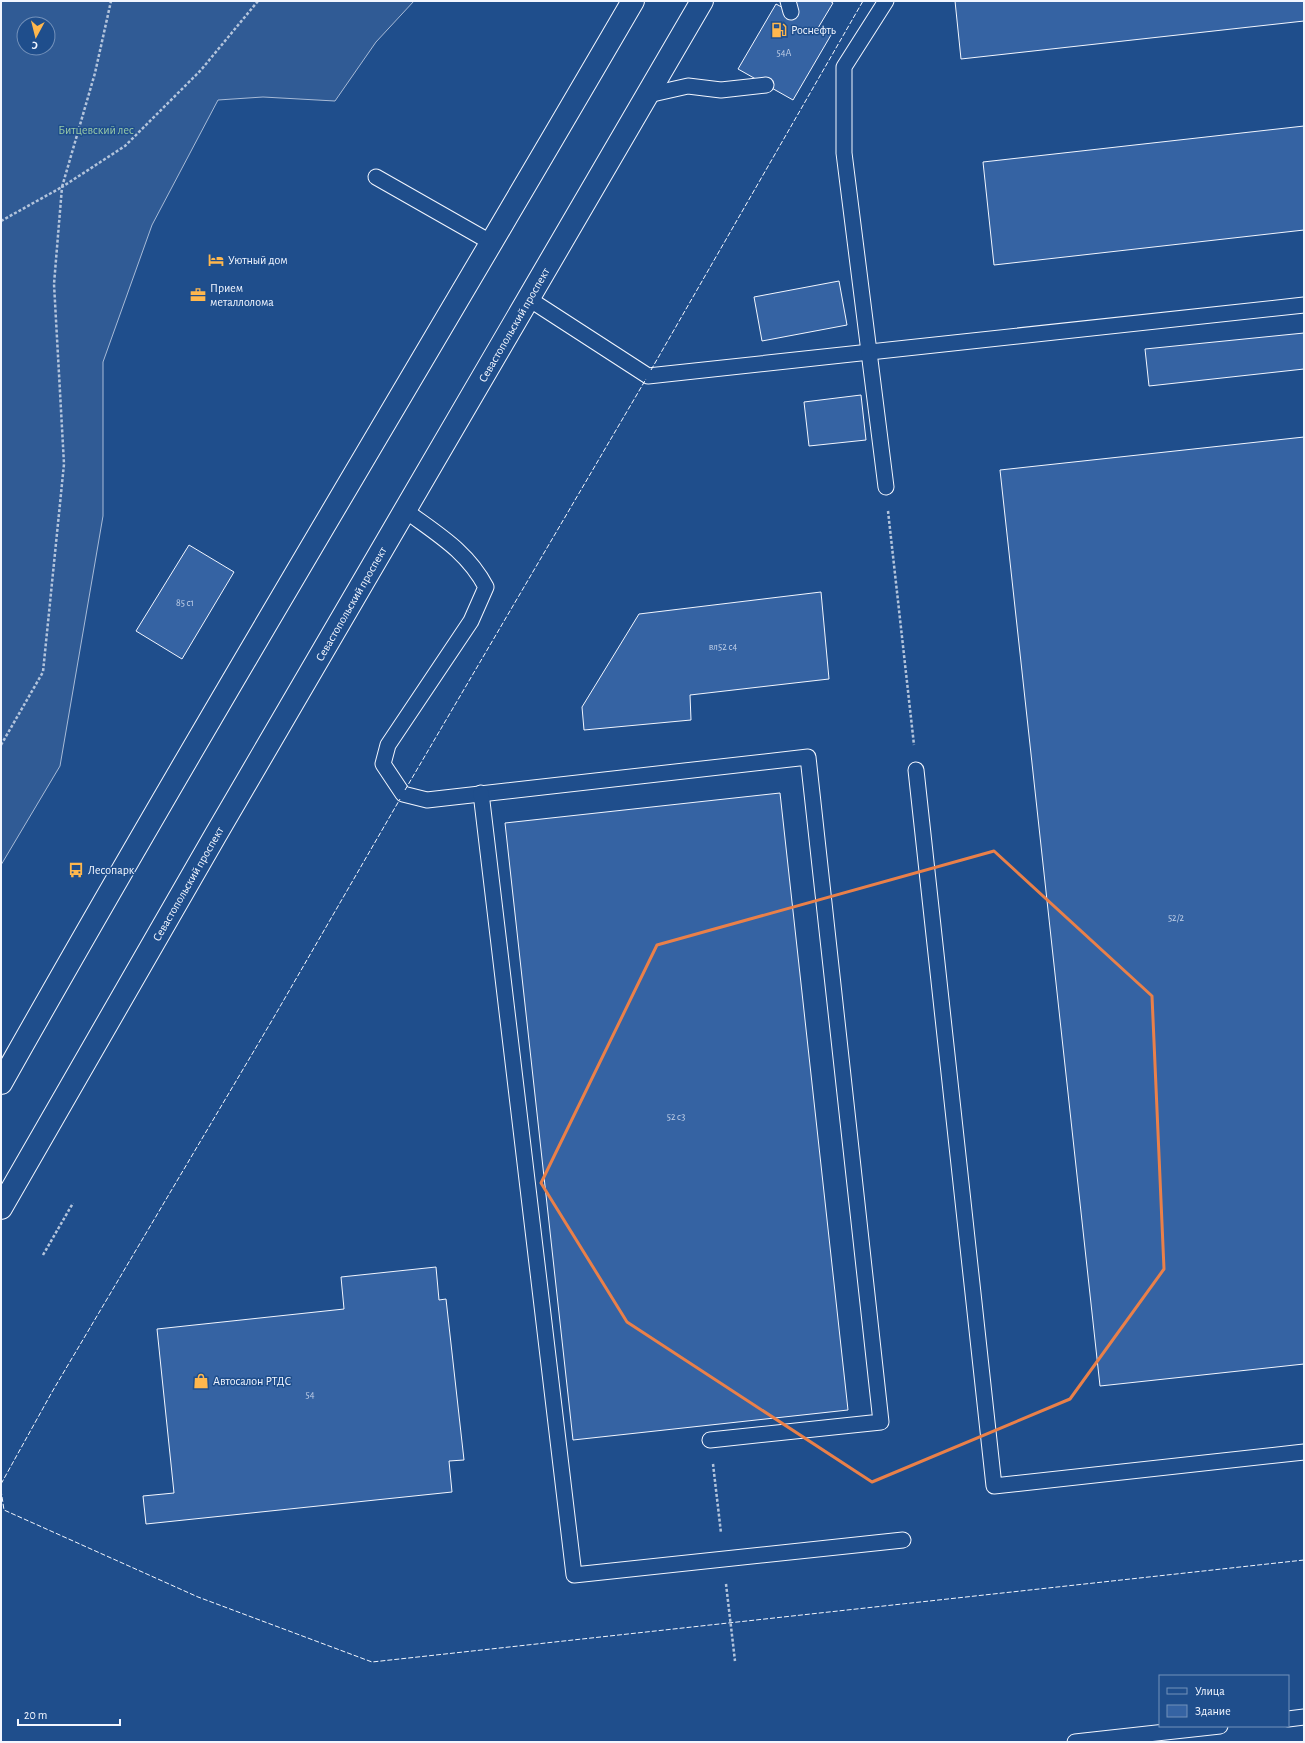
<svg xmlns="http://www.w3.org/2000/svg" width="1305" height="1743" viewBox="0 0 1305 1743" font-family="'Alegreya Sans',sans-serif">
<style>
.built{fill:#305b95;stroke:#a8bbd7;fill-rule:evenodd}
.building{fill:#3563a3;stroke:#f2f6ff}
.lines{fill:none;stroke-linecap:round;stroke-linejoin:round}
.service-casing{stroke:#f2f6ff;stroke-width:17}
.secondary-casing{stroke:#f2f6ff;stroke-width:24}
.path{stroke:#b3c4dc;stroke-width:2.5;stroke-dasharray:3 2;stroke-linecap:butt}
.service{stroke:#1f4e8c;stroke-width:15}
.secondary{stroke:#1f4e8c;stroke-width:22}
.fence{stroke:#f2f6ff;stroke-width:1;stroke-dasharray:5 2;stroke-linecap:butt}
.marked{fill:none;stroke:#ea8049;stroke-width:3;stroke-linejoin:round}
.labels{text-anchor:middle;stroke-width:3;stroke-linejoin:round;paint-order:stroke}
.number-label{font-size:10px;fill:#c3d1e8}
.poi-label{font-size:12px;fill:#f2f6ff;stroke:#1f4e8c;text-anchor:start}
.park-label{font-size:12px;fill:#97c8a6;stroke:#1f4e8c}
.street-label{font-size:12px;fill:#f2f6ff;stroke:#1f4e8c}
</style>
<rect width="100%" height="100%" fill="#1f4e8c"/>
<path class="built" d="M1,1H414L376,42L335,101L263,97L218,100L152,225L103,362V516L60,766L1,865ZM24,24H48V48H24Z"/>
<g class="building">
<polygon points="797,1 830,1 833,3 818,28 831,35 793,100 738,69 776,4 791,12"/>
<polygon points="955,1 1304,1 1304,21 961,59"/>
<polygon points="1304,126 1304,230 994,265 983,162"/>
<polygon points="839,281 847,325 762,341 754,297"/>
<polygon points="1304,333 1304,369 1149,386 1145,349"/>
<polygon points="861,395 866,440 809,446 804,402"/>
<polygon points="1304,437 1304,1364 1100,1386 1000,470"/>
<polygon points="189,545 234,572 182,659 136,631"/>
<polygon points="821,592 829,679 690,695 691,720 584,730 582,707 639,614"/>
<polygon points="780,793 848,1410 573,1440 505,823"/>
<polygon points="436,1267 439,1300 446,1299 464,1460 449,1461 452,1492 146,1524 143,1496 174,1493 157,1329 344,1309 341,1277"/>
</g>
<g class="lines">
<defs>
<g id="service">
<polyline points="788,1 791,12"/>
<polyline points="648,95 688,86 721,90 766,85"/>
<polyline points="376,177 492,243"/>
<polyline points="529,299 648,376 1304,305"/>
<polyline points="886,487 844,153 844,67 886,1"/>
<path d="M406,511C437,534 467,551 486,587L471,621L388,745L383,764L403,794L427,800L808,757L881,1422L710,1440"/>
<polyline points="916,770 994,1486 1304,1452"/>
<polyline points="481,793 574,1575 903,1540"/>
<polyline points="1288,1719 1304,1717"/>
<polyline points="1075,1742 1220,1726"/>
</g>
<g id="secondary">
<path d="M1,1083C206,719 423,362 633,1"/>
<polyline points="1,1208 215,836 702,1"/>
</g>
</defs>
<use href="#service" class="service-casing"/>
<use href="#secondary" class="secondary-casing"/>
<g class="path">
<polyline points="1,221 62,187 95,73 111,1"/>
<polyline points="888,511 914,745"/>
<polyline points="1,745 43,672 64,464 54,284 62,187 125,146 201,70 258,1"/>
<polyline points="43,1255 73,1203"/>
<polyline points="713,1464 721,1533"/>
<polyline points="726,1584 735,1661"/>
</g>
<use href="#service" class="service"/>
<use href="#secondary" class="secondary"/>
<g class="fence">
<polyline points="651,370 863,1"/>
<polyline points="405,790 646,379"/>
<polyline points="1,1484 52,1392 274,1017 400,799"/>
<polyline points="1,1490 4,1510 198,1597 372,1662 1304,1560"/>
</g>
</g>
<path class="marked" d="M994,851L1152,996L1164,1269L1070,1399L872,1482L627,1322L541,1183L657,945Z"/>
<defs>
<symbol id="fuel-bare" viewBox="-9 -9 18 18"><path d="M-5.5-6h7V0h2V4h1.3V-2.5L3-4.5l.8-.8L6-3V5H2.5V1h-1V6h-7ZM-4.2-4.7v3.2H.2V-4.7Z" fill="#ffb74d" stroke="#1f4e8c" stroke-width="2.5" paint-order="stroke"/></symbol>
<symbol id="hotel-bare" viewBox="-9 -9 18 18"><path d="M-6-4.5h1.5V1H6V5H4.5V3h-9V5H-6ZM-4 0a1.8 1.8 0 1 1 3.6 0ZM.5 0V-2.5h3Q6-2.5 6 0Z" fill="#ffb74d" stroke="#1f4e8c" stroke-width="2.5" paint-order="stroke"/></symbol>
<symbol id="office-bare" viewBox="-9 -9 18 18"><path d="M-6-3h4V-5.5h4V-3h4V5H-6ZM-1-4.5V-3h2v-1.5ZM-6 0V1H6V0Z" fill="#ffb74d" stroke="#1f4e8c" stroke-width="2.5" paint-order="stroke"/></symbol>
<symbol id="bus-bare" viewBox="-9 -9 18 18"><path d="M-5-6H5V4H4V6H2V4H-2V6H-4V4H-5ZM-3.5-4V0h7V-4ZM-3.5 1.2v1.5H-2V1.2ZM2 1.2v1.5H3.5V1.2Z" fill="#ffb74d" stroke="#1f4e8c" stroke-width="2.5" paint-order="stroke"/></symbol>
<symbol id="shop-bare" viewBox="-9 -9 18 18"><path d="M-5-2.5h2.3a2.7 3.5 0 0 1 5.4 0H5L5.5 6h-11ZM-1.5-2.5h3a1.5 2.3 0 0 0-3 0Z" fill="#ffb74d" stroke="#1f4e8c" stroke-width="2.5" paint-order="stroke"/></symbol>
</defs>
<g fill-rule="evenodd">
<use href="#fuel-bare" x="768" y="19" width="22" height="22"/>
<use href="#hotel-bare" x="205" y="249" width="22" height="22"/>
<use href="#office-bare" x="187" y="284" width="22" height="22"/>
<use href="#bus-bare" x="65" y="859" width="22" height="22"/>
<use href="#shop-bare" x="190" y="1370" width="22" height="22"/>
</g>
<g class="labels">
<g class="number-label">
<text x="784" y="56">54А</text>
<text x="185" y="606">85 с1</text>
<text x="723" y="650">вл52 с4</text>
<text x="1176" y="921">52/2</text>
<text x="676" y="1120">52 с3</text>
<text x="310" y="1398">54</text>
</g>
<g class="poi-label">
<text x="791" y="34">Роснефть</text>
<text x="228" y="264">Уютный дом</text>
<text x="210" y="292">Прием<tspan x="210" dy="14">металлолома</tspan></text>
<text x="88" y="874">Лесопарк</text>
<text x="213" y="1385">Автосалон РТДС</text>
</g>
<g class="park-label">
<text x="96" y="134">Битцевский лес</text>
</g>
<g class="street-label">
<text transform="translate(514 325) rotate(-60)" y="4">Севастопольский проспект</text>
<text transform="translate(351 604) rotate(-60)" y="4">Севастопольский проспект</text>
<text transform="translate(188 884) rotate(-60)" y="4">Севастопольский проспект</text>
</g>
</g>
<rect width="1305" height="1743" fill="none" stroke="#f2f6ff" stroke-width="4"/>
<rect x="1159" y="1675" width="130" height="52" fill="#1f4e8c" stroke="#7391ba"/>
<rect x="1167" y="1688" width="20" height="6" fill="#1f4e8c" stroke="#7391ba"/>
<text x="1195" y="1695" font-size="12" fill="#f2f6ff">Улица</text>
<rect x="1167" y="1705" width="20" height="12" fill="#3563a3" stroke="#7391ba"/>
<text x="1195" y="1715" font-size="12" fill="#f2f6ff">Здание</text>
<g transform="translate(36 36) rotate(187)"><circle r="19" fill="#1f4e8c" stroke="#7391ba"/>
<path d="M0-3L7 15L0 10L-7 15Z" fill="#ffb74d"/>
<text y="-6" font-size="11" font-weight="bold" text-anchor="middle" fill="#f2f6ff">С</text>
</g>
<path d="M18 1719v6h102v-6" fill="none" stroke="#f2f6ff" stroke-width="2"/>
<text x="24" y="1719" font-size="12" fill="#f2f6ff" stroke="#1f4e8c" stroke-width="3" paint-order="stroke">20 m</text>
</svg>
